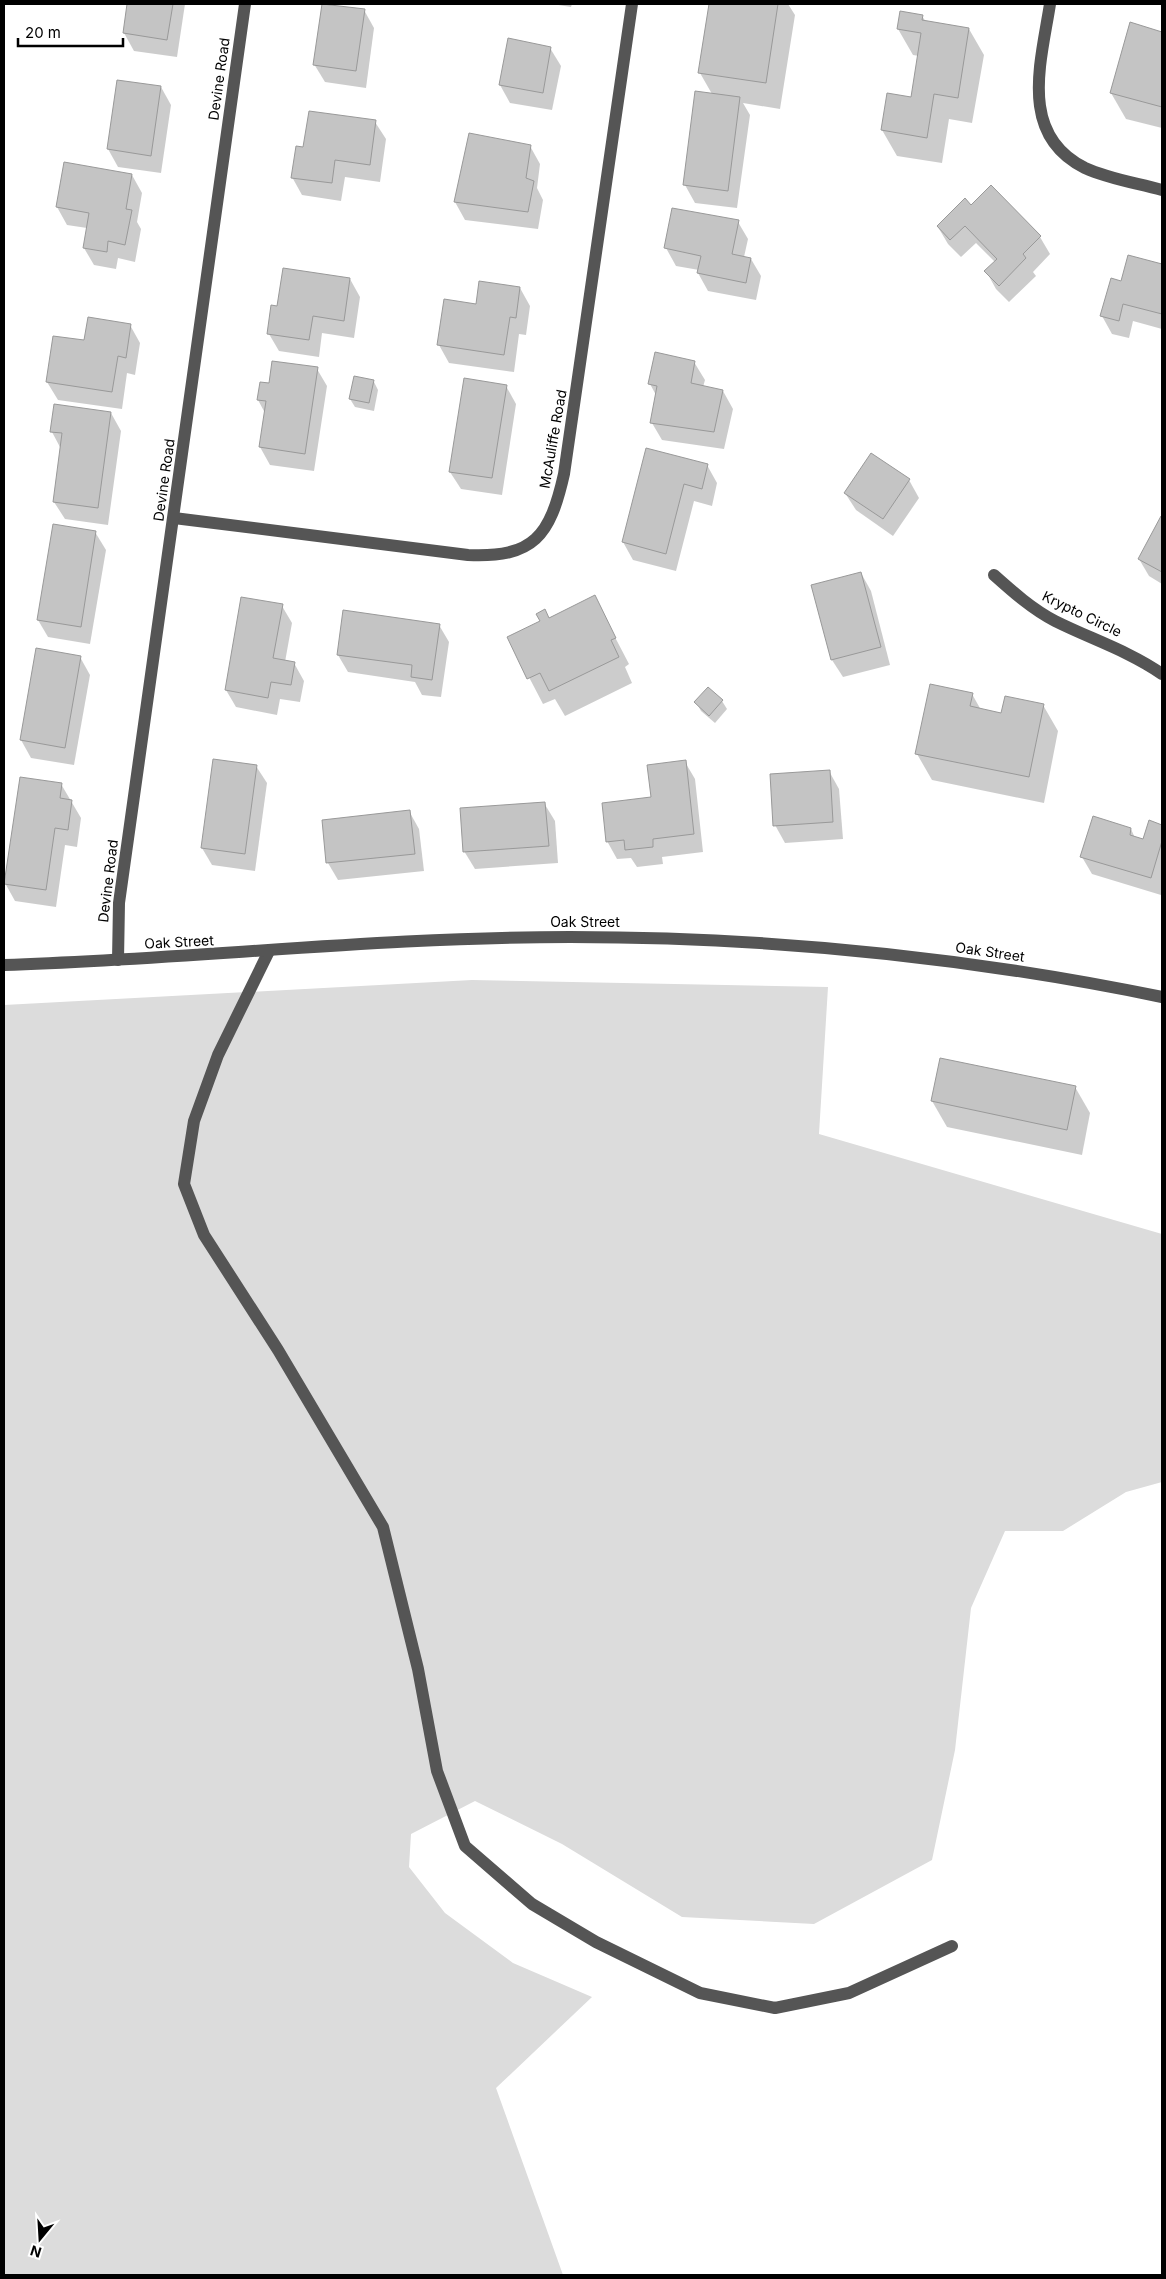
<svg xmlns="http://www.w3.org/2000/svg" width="1166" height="2279" viewBox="0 0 1166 2279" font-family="Inter,sans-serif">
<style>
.green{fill:#dcdcdc}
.shadow{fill:#0003}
.building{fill:#c4c4c4;stroke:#999}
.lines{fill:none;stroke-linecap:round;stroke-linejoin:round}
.minor{stroke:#555;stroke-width:12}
.labels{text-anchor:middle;stroke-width:4;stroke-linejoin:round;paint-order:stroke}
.street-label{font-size:14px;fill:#000;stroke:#fff}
</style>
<rect width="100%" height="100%" fill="#fff"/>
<polygon class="green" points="472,980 828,987 819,1134 1162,1234 1162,1482 1126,1492 1063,1531 1005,1531 971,1608 955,1750 932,1860 814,1924 682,1917 562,1844 475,1801 411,1834 409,1867 445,1913 513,1963 592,1997 496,2088 563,2275 4,2275 4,1005"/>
<g class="shadow">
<polygon points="128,4 185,4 177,57 134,51 124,33"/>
<polygon points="552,4 572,4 571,7"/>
<polygon points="710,4 788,4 795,15 780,109 743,103 750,115 737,208 695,203 685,185 712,94 700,73"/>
<polygon points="364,10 374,28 366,88 325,82 314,64"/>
<polygon points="922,16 926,22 969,29 984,55 972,123 949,119 942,163 897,156 882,130 912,98 919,56 913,55 898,29"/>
<polygon points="1131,24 1162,33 1162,128 1126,119 1111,93"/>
<polygon points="550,48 561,66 552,110 510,103 500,85"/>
<polygon points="118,81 161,87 171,105 161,173 118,167 108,149"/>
<polygon points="375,122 386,139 380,182 345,177 341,201 302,195 292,177 305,149"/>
<polygon points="530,146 540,164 537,188 543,200 538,229 465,220 455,202"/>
<polygon points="132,175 142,193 137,222 141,229 135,262 118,258 116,269 94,265 84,248 87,228 67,225 57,207"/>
<polygon points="971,206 1040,237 1050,254 1033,272 1036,276 1009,302 996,289 986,271 995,262 976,243 961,257 948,244 938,227"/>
<polygon points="738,222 748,239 744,257 751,259 761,276 756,300 708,291 698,273 699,270 676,266 666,248"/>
<polygon points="1129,257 1162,266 1162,329 1133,321 1129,338 1112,334 1102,316 1122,282"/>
<polygon points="350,279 360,297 354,338 322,333 319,357 279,351 269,334 278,308"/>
<polygon points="520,288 530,306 526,335 519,334 514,372 449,363 439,345 477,305"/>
<polygon points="130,325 140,343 135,375 127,373 122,409 58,400 47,382 85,342"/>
<polygon points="694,362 705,380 703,387 723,391 733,409 724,449 662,440 652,423 656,395 650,384"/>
<polygon points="317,369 327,386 314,471 270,465 260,447 265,413 258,400 270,384"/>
<polygon points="374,382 378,390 374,411 355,407 350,399"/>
<polygon points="506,386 516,404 502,495 461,489 450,472"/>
<polygon points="111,413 121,431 108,525 65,519 54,502 61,449 52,432"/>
<polygon points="647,450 707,465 717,483 712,506 694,501 676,571 633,560 623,542"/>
<polygon points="909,480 919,498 893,536 856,510 845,493"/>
<polygon points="1162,518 1162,584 1149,576 1139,559"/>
<polygon points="95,532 106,550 90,644 48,637 38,620"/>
<polygon points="861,573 871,591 890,665 843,677 832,660"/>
<polygon points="594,597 629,664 625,667 632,683 565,716 555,699 543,704 508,637"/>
<polygon points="282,606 292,623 285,662 294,663 304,681 300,702 280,699 277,715 236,707 226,690"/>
<polygon points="439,625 449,642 441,697 422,695 415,682 348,672 338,655"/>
<polygon points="37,650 80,657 90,675 74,765 31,758 21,740"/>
<polygon points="708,688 722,701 727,709 715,723 701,711 696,702"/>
<polygon points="972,694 981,710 1002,714 1043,705 1058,731 1044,803 932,780 917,754"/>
<polygon points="685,762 695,779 703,852 662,857 663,864 637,867 631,858 617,859 607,841 652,798"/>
<polygon points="256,766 267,783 255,871 212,865 202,848"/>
<polygon points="829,771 839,789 843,839 785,843 775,825"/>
<polygon points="61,784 81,818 77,847 65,845 56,907 15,901 5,883"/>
<polygon points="544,803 555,821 558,863 475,869 464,851"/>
<polygon points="409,811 419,829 424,871 338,880 328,863 323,821"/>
<polygon points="1149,822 1162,826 1161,895 1092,874 1082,857 1131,829 1135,838 1144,840"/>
<polygon points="1075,1087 1090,1113 1082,1155 947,1127 932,1101"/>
</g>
<g class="building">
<polygon points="127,4 173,4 167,40 123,33"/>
<polygon points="322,4 365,9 356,71 313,65"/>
<polygon points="709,4 778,4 766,83 698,73"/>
<polygon points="900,11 923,15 922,20 969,28 958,98 934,94 927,138 881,130 887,93 911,97 921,33 897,29"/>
<polygon points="1130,22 1162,32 1162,107 1110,93"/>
<polygon points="508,38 551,47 543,93 499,85"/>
<polygon points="117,80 161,86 151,156 107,149"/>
<polygon points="695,91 740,97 728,191 683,185"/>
<polygon points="309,111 376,120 370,165 335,160 332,183 291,178 296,146 303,147"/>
<polygon points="469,133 531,145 526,178 534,181 528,212 454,202"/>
<polygon points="64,162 132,174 126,209 132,210 125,245 108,241 107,252 83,248 89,213 56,207"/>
<polygon points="991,185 1041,236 1023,254 1026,258 999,286 984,271 997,259 965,226 950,240 937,226 965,198 971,205"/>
<polygon points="672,208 739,220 732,254 751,258 746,283 697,273 701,256 664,248"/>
<polygon points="1128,255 1162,264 1162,314 1123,304 1119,321 1100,316 1111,278 1121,281"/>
<polygon points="283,268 350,278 344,321 313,316 309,340 267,334 271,305 277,306"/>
<polygon points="479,281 520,287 516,318 510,317 504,355 437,345 444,299 476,304"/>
<polygon points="88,317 131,324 126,358 118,356 112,392 46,382 53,336 84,340"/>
<polygon points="655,352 695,361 691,383 723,390 714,432 650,423 657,386 648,384"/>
<polygon points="272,361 318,367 305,454 259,447 266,401 257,400 260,382 269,383"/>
<polygon points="354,376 374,380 369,403 349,399"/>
<polygon points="464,378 507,385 492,478 449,472"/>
<polygon points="54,404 111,412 98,508 53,502 62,433 50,432"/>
<polygon points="646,448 708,464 702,489 684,484 666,554 622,542"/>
<polygon points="871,453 910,479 883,519 844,493"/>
<polygon points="1161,516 1162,517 1162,572 1138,559"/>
<polygon points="53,524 96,531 81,627 37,620"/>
<polygon points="861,572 881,647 831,660 811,585"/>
<polygon points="595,595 616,638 611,640 619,657 549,691 540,673 527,679 507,637 540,621 536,614 545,609 549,618"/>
<polygon points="241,597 283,604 273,658 295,662 291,685 271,682 268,698 225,690"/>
<polygon points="343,610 440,624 432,680 411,677 412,665 337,655"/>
<polygon points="36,648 81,656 65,748 20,740"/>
<polygon points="930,684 973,693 970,706 1001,713 1005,696 1044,704 1029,777 915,754"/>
<polygon points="708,687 723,700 709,716 694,702"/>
<polygon points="213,759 257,765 245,854 201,848"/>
<polygon points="686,760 694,834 653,839 653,847 625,850 624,840 606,842 602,803 651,797 647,765"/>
<polygon points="830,770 833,822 773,826 770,774"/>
<polygon points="20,777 62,783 60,798 72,800 68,830 55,828 46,890 4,884"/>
<polygon points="545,802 549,846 463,852 460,808"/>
<polygon points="410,810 415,854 326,863 322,820"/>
<polygon points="1093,816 1131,828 1130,835 1143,839 1149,820 1162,825 1162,841 1151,878 1080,857"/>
<polygon points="940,1058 1076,1086 1067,1130 931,1101"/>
</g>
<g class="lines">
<g class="minor">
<path d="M1050,4C1041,62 1018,135 1085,168C1109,179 1137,183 1162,190"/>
<path d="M174,518L468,555C534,558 550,536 564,474L632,4"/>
<path d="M994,575C1013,592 1032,609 1055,621C1091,639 1129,651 1162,674"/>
<polyline points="269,951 218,1055 194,1121 184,1184 204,1235 278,1350 383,1527 418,1669 437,1771 465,1846 532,1904 596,1942 700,1993 775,2008 849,1993 952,1946"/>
<polyline points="118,960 119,903 245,4"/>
<path d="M4,965C193,959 381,937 570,937C769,937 968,957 1162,997"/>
</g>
</g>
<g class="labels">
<g class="street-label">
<text transform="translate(219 79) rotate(-82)" y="5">Devine Road</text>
<text transform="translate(553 439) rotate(-80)" y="5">McAuliffe Road</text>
<text transform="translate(164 480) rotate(-82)" y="5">Devine Road</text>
<text transform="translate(1082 614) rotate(26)" y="5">Krypto Circle</text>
<text transform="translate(108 881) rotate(-83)" y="5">Devine Road</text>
<text x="585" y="927">Oak Street</text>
<text transform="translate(179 942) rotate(-3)" y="5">Oak Street</text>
<text transform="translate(990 952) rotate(8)" y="5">Oak Street</text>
</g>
</g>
<rect width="1166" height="2279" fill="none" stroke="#000000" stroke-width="10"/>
<g transform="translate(40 2239) rotate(198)" stroke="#ffffff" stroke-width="4" paint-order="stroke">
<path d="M0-4L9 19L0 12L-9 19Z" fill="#000000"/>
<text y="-8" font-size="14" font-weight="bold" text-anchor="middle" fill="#000000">N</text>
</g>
<path d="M18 38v8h105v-8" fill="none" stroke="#000000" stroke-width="2.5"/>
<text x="25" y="38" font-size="15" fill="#000000" stroke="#ffffff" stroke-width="4" paint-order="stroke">20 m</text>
</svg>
